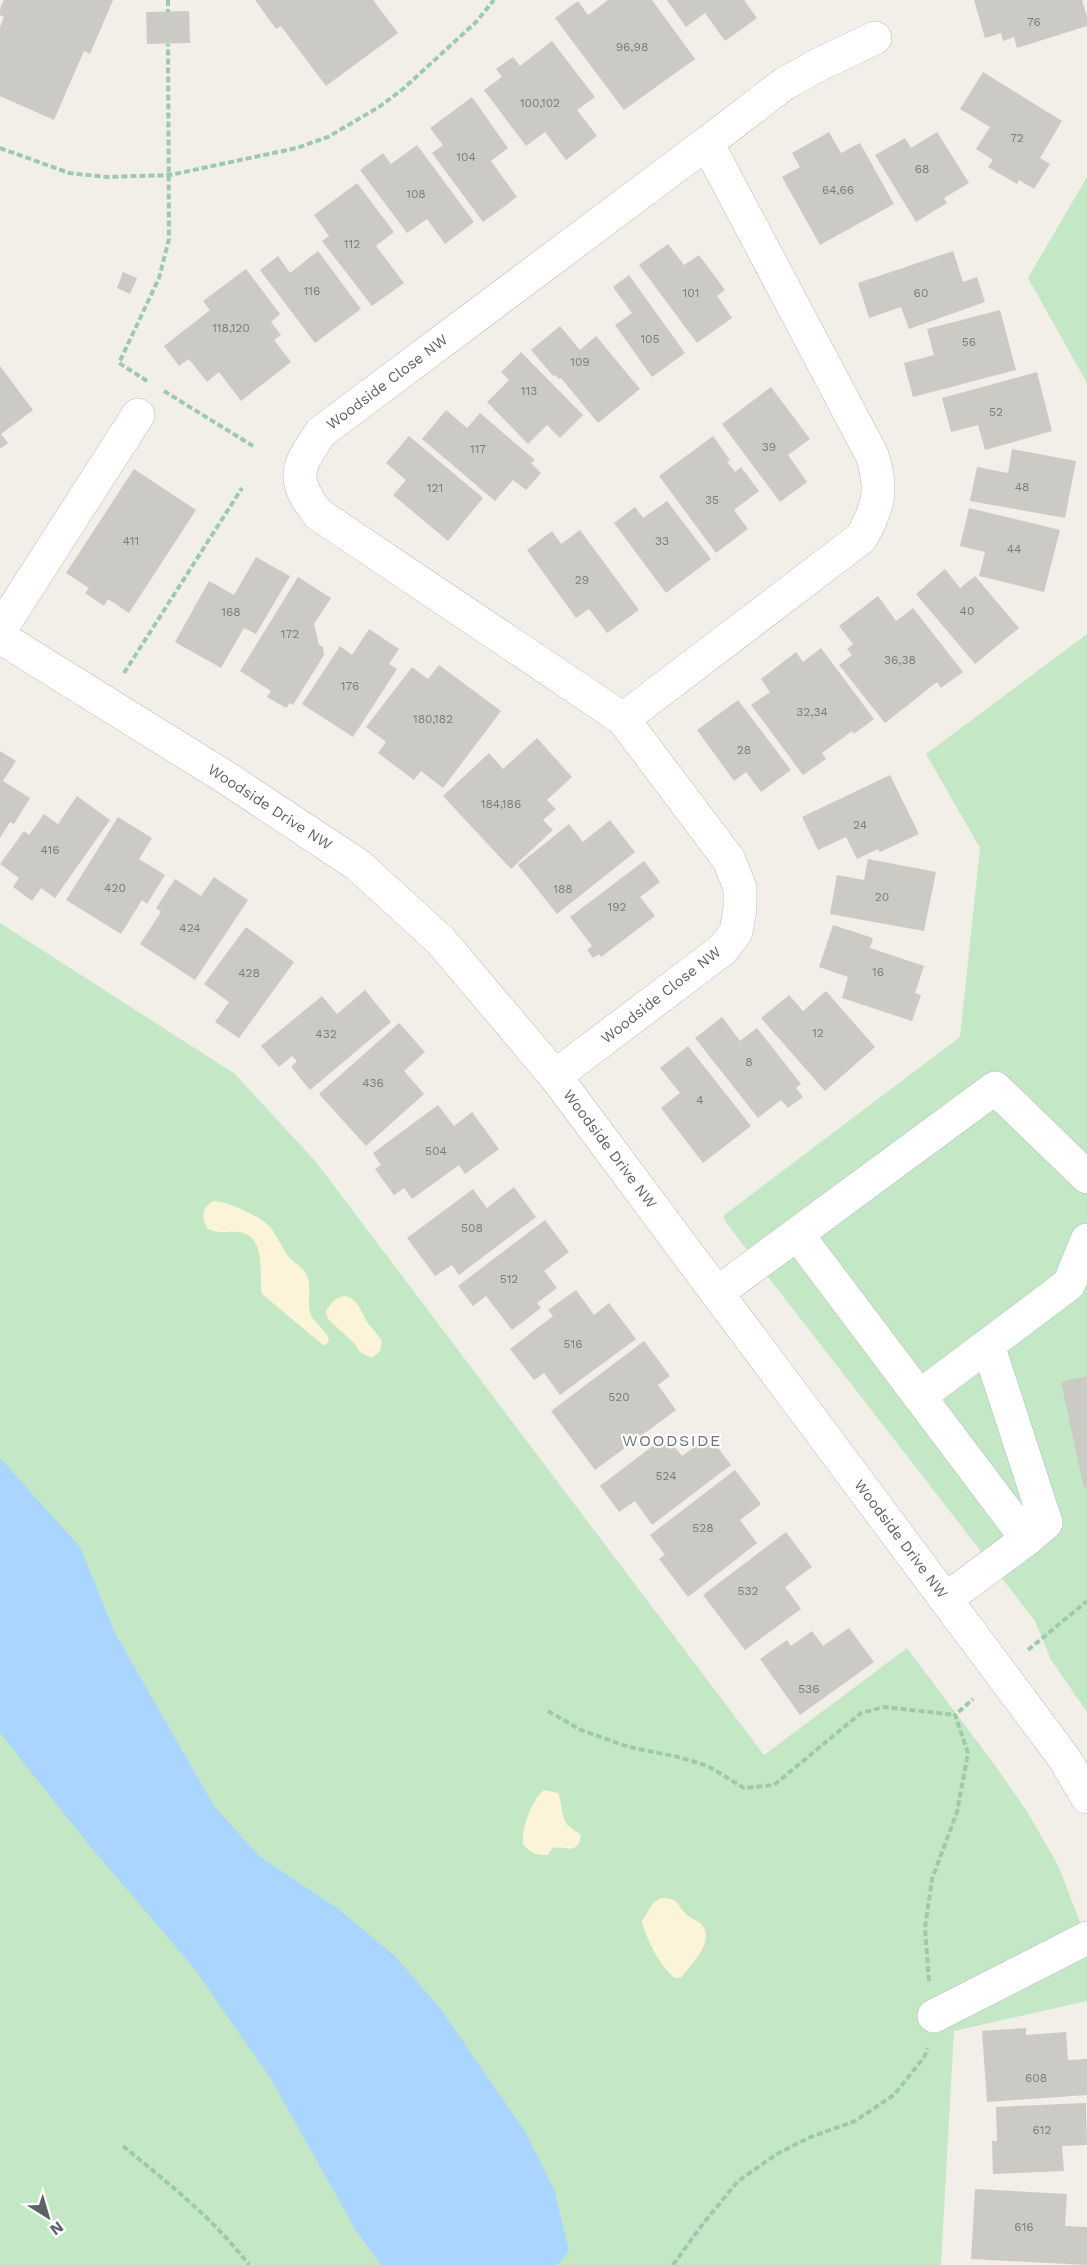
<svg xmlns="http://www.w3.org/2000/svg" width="1087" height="2265" viewBox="0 0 1087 2265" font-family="'Work Sans',sans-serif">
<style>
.green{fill:#c4e8c6}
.sand{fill:#fbf4d8}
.water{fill:#a9d5ff}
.building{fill:#cccac4}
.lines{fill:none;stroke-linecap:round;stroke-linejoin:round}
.minor-casing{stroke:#b9bcc0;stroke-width:34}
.path{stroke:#9dc9ac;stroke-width:4;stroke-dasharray:6 3;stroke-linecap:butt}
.minor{stroke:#fff;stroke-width:33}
.labels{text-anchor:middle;stroke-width:4.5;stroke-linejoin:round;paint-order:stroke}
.number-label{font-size:12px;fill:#7a7c7e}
.street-label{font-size:15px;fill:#5e6267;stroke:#fff}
.neighbourhood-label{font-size:16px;letter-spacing:1.5px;fill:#6f7479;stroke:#fff}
</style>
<rect width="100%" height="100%" fill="#f1efe7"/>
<g class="green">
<polygon points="1087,177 1087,383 1028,278"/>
<polygon points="1087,634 1087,1712 1051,1660 1035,1621 727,1224 723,1216 960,1037 980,848 926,754"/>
<polygon points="0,923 235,1074 316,1162 764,1755 907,1648 997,1768 1028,1813 1059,1867 1087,1941 1087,2001 954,2031 941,2265 0,2265"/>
</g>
<g class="sand">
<path d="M213,1201C226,1201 258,1215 268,1225C277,1234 281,1247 288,1256C294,1264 303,1266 307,1276C313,1289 305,1303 312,1317C317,1325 325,1330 329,1339L327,1344L323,1345L262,1294C258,1276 268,1236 239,1232C226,1231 219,1235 207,1228C201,1216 202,1208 213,1201Z"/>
<path d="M344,1296C360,1299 360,1312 368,1323C373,1330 378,1334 382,1342L380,1351L372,1358L360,1352L355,1344L328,1319L326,1312C330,1303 334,1299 344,1296Z"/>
<path d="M544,1790L558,1793C563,1803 560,1818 569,1826C572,1829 577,1832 581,1835C577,1857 566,1845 552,1848L548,1855C536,1855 530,1853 523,1844C521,1829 532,1799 544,1790Z"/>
<path d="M661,1898C679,1898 676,1904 687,1915C692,1919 699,1921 703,1926C714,1943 691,1964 682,1977L675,1978C661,1968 645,1937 642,1921L653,1903Z"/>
</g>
<polygon class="water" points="0,1458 80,1547 115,1633 214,1806 259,1856 337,1908 395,1956 440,2008 526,2133 554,2189 569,2251 557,2265 381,2265 356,2231 271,2079 193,1967 89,1845 0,1733"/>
<g class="building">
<polygon points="4,0 113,0 90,54 84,51 54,120 0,96 0,27 4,17 0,15 0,9"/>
<polygon points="255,0 373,0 398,33 326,86 281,26 276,29"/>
<polygon points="608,0 652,0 695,59 624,110 555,18 578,1 588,15"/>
<polygon points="667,0 744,0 757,18 725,41 705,13 686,27"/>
<polygon points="974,0 1082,0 1087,17 1087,26 1017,48 1014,37 1003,41 1001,33 985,38"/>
<polygon points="189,11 190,43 147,44 146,12"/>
<polygon points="552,41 595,97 577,110 597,136 566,160 545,132 526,146 484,90 502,77 496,69 513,57 520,66"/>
<polygon points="983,72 1062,121 1040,158 1050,164 1034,189 1019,180 1017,184 988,167 993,160 976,149 990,127 960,109"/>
<polygon points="472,97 508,148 491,161 517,197 483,222 432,153 443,145 430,128"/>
<polygon points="829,132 841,153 860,143 894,204 820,245 782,177 800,167 792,153"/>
<polygon points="937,132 969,183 944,198 947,203 916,222 875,155 905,138 911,148"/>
<polygon points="417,145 474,222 445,244 427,219 407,233 360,170 383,153 391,164"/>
<polygon points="357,183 394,232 376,246 404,283 372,306 322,241 329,236 314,215"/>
<polygon points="668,244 684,265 699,255 725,290 717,296 732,318 697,343 639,265"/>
<polygon points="318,251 361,309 315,343 260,270 278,256 290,273"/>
<polygon points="953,251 963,282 977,277 985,302 909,329 901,307 869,318 858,283"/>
<polygon points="246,269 280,314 271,322 281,335 274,340 291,362 241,401 219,372 207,382 189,359 179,366 164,346 210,310 203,301"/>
<polygon points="123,272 137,278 130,294 117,288"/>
<polygon points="629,275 685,353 652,377 615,325 632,313 613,287"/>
<polygon points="1000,310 1016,370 913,397 904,363 934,355 927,329"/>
<polygon points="560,326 580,350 596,336 640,389 598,423 561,378 559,379 555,375 553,376 531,350"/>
<polygon points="521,352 583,415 560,438 547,425 528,444 487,402 509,380 501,372"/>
<polygon points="0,366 33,410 1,434 8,443 0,449"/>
<polygon points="1037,372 1052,431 985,450 978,425 951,432 942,398"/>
<polygon points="771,387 810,439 788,455 807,482 780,502 722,424"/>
<polygon points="446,410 467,428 480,413 535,460 531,463 541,473 526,490 513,480 495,501 422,439"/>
<polygon points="409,436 483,498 448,541 393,495 406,480 386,463"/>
<polygon points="713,436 730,460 727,462 735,472 741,467 759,491 734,510 748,529 716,553 659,476"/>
<polygon points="1012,449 1076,461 1065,518 970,501 977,467 1008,473"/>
<polygon points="134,469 196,510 129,613 108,599 104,606 85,593 89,588 66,573"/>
<polygon points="667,501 711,559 666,593 614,523 635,507 643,518"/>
<polygon points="969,508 1060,530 1044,592 979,576 985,552 960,546"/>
<polygon points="580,530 639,610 607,633 589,609 576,618 527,550 552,531 561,544"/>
<polygon points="256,557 290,576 256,634 244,628 221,668 175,642 209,581 234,595"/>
<polygon points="945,569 960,588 975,576 1019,628 975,664 916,594"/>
<polygon points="298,577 331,598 314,624 319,645 323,647 324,655 293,705 290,703 286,708 267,697 271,691 240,671"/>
<polygon points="878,596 896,621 913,608 963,672 941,688 937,682 885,723 839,665 852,655 847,649 853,644 839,626"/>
<polygon points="369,629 399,649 389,664 397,669 353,737 302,704 340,646 352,655"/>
<polygon points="821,648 874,719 854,734 852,731 822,753 826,759 803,775 751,705 770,692 761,679 796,652 803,662"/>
<polygon points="439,665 501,711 443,788 421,771 414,780 378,753 386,742 366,727 412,667 428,679"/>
<polygon points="738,700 791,770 761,792 746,772 734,781 697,730"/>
<polygon points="537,738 572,777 547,800 556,809 543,820 553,830 511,869 443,796 489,753 503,769"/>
<polygon points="0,751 16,761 3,781 30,798 14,824 10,822 0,838"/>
<polygon points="890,775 919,834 880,852 878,849 857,859 846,837 818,850 802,817"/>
<polygon points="77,796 110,820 55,898 41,888 32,901 13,887 19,878 0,864 24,831 29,835 44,814 58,824"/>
<polygon points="118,817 152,838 139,859 165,875 147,904 142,900 121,934 66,900"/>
<polygon points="610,820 635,852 557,914 518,865 569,824 583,842"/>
<polygon points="868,859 936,872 924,931 830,914 837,875 864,880"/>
<polygon points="644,861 660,882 640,897 655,916 601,957 599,954 593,958 587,950 592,946 570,917"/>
<polygon points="214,877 248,900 195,980 140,944 161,912 156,908 175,879 201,896"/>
<polygon points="833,925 873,938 870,948 924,966 915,993 921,995 912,1021 842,998 848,977 819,967"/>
<polygon points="246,927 294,962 239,1038 215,1022 229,1002 204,984"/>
<polygon points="365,990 391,1022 310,1090 291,1067 297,1061 292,1056 279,1067 261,1046 322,996 337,1014"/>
<polygon points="826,991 875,1047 825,1091 761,1018 789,995 803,1011"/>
<polygon points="722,1017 740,1041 757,1028 801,1084 796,1088 803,1097 788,1108 781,1100 758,1118 695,1038"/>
<polygon points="399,1023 425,1052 404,1071 424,1094 366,1146 319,1094"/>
<polygon points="688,1046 751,1126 703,1163 661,1108 680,1093 660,1068"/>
<polygon points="438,1105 454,1126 472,1112 499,1149 465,1174 459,1165 412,1199 404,1188 394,1195 375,1169 381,1165 373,1153"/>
<polygon points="514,1187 536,1217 459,1275 452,1265 435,1276 407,1238 473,1189 487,1208"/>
<polygon points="545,1220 569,1252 544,1271 557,1288 537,1303 541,1308 512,1330 486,1296 473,1306 458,1286"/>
<polygon points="576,1290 594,1315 609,1303 636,1339 560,1395 544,1373 534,1380 510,1349 553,1316 548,1310"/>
<polygon points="644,1341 670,1376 658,1385 676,1410 595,1470 551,1411"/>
<polygon points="1087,1376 1087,1488 1084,1488 1061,1382"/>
<polygon points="666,1436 682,1456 709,1436 731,1465 652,1525 635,1501 619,1512 600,1486"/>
<polygon points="735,1470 761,1504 740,1520 757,1543 688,1597 659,1559 665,1555 650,1535"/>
<polygon points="786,1532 812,1567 785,1587 801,1609 745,1650 703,1595"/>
<polygon points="849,1628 874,1662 800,1715 760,1659 787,1640 791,1646 812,1631 823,1646"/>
<polygon points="1026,2028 1026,2035 1066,2032 1068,2060 1087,2059 1087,2095 987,2102 982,2031"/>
<polygon points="1086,2103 1087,2145 1062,2146 1064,2171 993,2174 992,2141 997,2141 996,2107"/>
<polygon points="975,2189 1067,2194 1065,2226 1087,2227 1087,2265 971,2259"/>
</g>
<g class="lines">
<defs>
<g id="minor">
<polyline points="707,143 784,84 820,64 875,38"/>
<polyline points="0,630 138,415"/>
<polyline points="0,637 225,777 358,865 441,941 555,1076 1064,1758 1087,1797"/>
<path d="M555,1076L722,950L736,932L740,909V888L729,860L623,719L318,514C290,477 297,468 321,432L707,143L872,455C883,489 879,507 861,538L623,719"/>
<polyline points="797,1234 1027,1539 946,1599"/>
<polyline points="717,1293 995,1088 1087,1177"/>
<polyline points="988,1345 1046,1523 1027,1539"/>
<polyline points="920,1396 1069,1284 1087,1240"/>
<polyline points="934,2016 1087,1938"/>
</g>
</defs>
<use href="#minor" class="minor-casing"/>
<g class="path">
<polyline points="168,0 168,12"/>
<polyline points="0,148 69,173 107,177 170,175 297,148 328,137 379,107 403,89 476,22 494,0"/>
<polyline points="147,381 119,363 159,278 169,239 168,44"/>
<polyline points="164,391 253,446"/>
<polyline points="124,673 242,488"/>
<polyline points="1028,1650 1087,1601"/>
<polyline points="548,1711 581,1730 629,1747 678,1757 708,1766 744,1788 774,1785 861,1713 884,1707 955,1715"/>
<polyline points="929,1981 925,1928 932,1879 957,1812 968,1753 955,1715 973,1699"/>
<path d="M123,2146C168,2183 214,2219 249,2265"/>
<polyline points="673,2265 702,2225 738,2181 777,2154 808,2138 855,2121 894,2095 925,2056 927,2048"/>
</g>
<use href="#minor" class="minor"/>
</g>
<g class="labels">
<g class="number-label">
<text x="1034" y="26">76</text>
<text x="632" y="51">96,98</text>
<text x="540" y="107">100,102</text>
<text x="1017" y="142">72</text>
<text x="466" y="161">104</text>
<text x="922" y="173">68</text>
<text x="838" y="194">64,66</text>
<text x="416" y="198">108</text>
<text x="352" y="248">112</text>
<text x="312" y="295">116</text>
<text x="691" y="297">101</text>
<text x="921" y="297">60</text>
<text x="231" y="332">118,120</text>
<text x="650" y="343">105</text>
<text x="969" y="346">56</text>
<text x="580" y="366">109</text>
<text x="529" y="395">113</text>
<text x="996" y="416">52</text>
<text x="769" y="451">39</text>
<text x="478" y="453">117</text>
<text x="1022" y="491">48</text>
<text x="435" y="492">121</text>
<text x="712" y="504">35</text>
<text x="131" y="545">411</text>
<text x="662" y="545">33</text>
<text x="1014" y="553">44</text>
<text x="582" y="584">29</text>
<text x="967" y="615">40</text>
<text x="231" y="616">168</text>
<text x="290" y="638">172</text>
<text x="900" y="664">36,38</text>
<text x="350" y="690">176</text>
<text x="812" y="716">32,34</text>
<text x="433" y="723">180,182</text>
<text x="744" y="754">28</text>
<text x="501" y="808">184,186</text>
<text x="860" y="829">24</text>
<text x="50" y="854">416</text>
<text x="115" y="892">420</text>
<text x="563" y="893">188</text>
<text x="882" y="901">20</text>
<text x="617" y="911">192</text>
<text x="190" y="932">424</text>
<text x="878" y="976">16</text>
<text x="249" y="977">428</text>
<text x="818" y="1037">12</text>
<text x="326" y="1038">432</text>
<text x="749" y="1066">8</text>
<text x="373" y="1087">436</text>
<text x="700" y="1104">4</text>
<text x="436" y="1155">504</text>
<text x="472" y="1232">508</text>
<text x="509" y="1283">512</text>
<text x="573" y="1348">516</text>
<text x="619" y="1401">520</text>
<text x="666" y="1480">524</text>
<text x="703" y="1532">528</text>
<text x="748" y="1595">532</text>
<text x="809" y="1693">536</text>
<text x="1036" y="2082">608</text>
<text x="1042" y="2134">612</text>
<text x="1024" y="2231">616</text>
</g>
<g class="street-label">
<text transform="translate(387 382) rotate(-37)" y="5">Woodside Close NW</text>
<text transform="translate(270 807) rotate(33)" y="5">Woodside Drive NW</text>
<text transform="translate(661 995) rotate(-38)" y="5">Woodside Close NW</text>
<text transform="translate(610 1149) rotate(53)" y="5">Woodside Drive NW</text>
<text transform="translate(901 1539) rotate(53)" y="5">Woodside Drive NW</text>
</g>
<g class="neighbourhood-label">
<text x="672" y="1446">WOODSIDE</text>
</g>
</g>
<g transform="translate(48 2217) rotate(143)" stroke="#ffffff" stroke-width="4.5" paint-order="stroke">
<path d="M0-4.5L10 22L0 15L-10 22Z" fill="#5e6267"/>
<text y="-9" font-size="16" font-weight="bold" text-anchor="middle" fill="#5e6267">N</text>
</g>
</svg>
